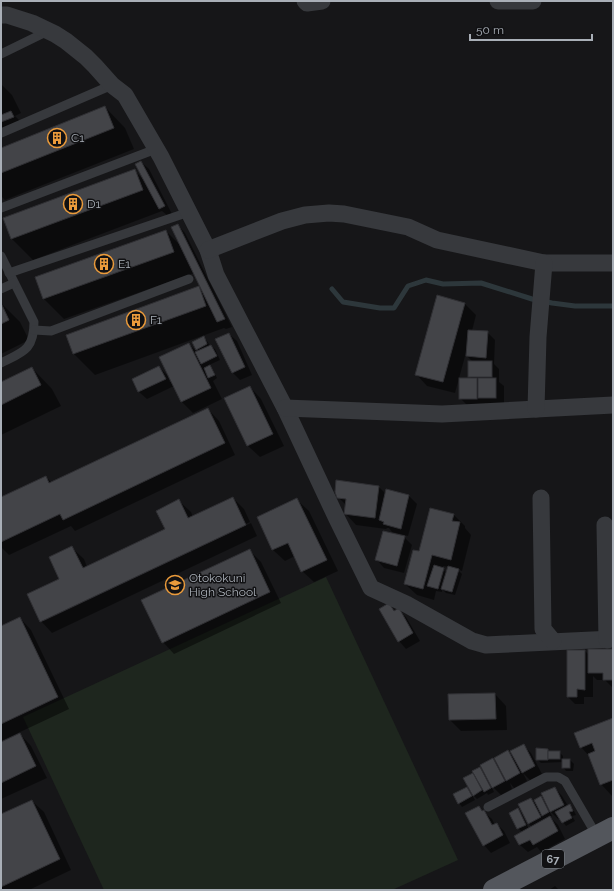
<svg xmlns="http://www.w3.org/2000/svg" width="614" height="891" viewBox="0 0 614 891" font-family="Raleway,sans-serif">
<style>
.green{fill:#1e261e}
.shadow{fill:#0007;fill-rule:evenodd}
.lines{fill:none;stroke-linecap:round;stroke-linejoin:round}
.stream{stroke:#2d373b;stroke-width:5}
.building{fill:#434448;stroke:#303034}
.service{stroke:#37393d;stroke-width:9}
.minor{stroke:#37393d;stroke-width:17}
.primary{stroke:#53565c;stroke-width:22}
.labels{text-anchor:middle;stroke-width:3;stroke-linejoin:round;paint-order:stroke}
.shield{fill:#111113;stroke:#7b8086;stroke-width:1}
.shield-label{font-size:11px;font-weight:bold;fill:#a9afb7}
.poi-label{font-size:12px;fill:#a9afb7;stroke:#111113;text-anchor:start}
</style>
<rect width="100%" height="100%" fill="#161618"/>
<polygon class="green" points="326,577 458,860 392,890 104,890 23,717"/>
<g class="shadow">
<polygon points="1,84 12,95 21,113 15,116 19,120 21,124 1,132"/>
<polygon points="105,107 125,128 134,149 5,200 1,196 1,149"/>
<polygon points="141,162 149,169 172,214 168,216 162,211 33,260 12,239 4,219 134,170 145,181"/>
<polygon points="178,225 185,233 232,327 226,329 224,328 95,375 74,354 67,335 199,288 203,292 194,273 64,319 44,299 166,231 180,245"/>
<polygon points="437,296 465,304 476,315 472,331 487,332 495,340 494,364 499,369 499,382 504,386 504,405 487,405 485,403 485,406 468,406 460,398 472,379 469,376 473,362 467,356 467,349 455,393 427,386 416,374"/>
<polygon points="1,303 20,322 29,340 1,354"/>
<polygon points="229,334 237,341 252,375 240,380 233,373"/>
<polygon points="203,337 207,341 210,346 211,346 215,349 220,360 209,365 213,370 217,378 213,381 222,399 193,413 181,401 174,386 147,399 139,392 133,379 159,367 167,375 170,382 172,382 189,344 197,352 199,351 197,349"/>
<polygon points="32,368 52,389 61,406 1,435 1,383"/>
<polygon points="250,387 261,399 284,446 260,457 248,446 226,399"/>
<polygon points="208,409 219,421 235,455 75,531 71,526 9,555 1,547 1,498 46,477 52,483"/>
<polygon points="337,481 379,487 386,494 387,491 409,496 417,504 408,536 392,532 389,528 387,528 386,529 356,525 345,513 346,505 338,497"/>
<polygon points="233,498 244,509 250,522 44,619 44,621 251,523 257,536 52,633 41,621 61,579 72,548 84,559 87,567 166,529 179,501 191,512 193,517"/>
<polygon points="297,500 309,511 338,571 314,582 302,571 295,556 285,561 273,550 258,518"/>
<path d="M454,515L465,526V528L471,535L462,571L457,569L462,574L455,595L446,593L442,589V592L436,591L434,600L417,595L405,584L419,552ZM443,566L449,567L447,573L442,569Z"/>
<polygon points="404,537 412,545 404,573 384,568 377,560"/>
<polygon points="249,550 261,562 281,603 174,654 163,642"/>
<polygon points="389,605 396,611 399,610 406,617 420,641 406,649 399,641"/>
<polygon points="20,618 31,630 69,709 1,741 1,627"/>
<polygon points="613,650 613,687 612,687 605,680 597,680 593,676 593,697 584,697 584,704 575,704 567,696 568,651 585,651 589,655"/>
<polygon points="495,694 506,706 507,730 461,731 450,720"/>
<polygon points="613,719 613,795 612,796 601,784 589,756 581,747"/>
<polygon points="20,734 31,746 47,778 1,799 1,743"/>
<polygon points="524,746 531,753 542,774 530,780 523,773 527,781 514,788 510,783 512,789 501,795 491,785 494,792 488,795 487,793 477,799 471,793 475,800 462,807 459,803 466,788 472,794 465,778 475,773 479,768 485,774 493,759 498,764 508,752 515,759"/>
<polygon points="547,750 549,752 559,752 563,756 563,760 570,760 574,764 573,771 566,771 563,767 563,762 541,763 537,759"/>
<polygon points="555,788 562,796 568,806 570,806 573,809 576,815 572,816 575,821 566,826 560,818 558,819 549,810 552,816 550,817 558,825 565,839 541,852 537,847 528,852 520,845 515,836 522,832 518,828 518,810 521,813 529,829 532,827 528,823 531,799 538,806 541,798 547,804"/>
<polygon points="32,801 44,812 71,870 29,890 1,890 1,816"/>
<polygon points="478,807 492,819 495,825 497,824 504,831 510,843 491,853 484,845"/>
<polygon points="555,886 559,890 549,890"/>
</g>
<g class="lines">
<polyline class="stream" points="332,289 343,302 380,308 394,308 408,286 426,280 443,284 481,283 532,299 552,303 575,306 613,306"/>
</g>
<g class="building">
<polygon points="105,106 114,128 1,173 1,148"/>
<polygon points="11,111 14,117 1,122 1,115"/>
<polygon points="141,161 165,206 159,209 135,164"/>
<polygon points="135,169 143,190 11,239 3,218"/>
<polygon points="178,224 225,319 217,322 171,227"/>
<polygon points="166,230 174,252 43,299 35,277"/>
<polygon points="199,286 206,306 73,354 66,335"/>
<polygon points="437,295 465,303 443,382 415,375"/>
<polygon points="1,303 9,320 1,324"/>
<polygon points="468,330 488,331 486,358 466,356"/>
<polygon points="229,333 245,367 232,373 215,339"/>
<polygon points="204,336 207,344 196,350 192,342"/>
<polygon points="189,343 211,388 181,402 159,357"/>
<polygon points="211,345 217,356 201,364 195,352"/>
<rect x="468" y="361" width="24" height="16"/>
<polygon points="210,365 215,375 208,378 204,368"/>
<polygon points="159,366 166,379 138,392 132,379"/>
<polygon points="32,367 41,385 1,405 1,382"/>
<rect x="459" y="378" width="18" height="21"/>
<rect x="478" y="378" width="18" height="20"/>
<polygon points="250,386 273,434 247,446 224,398"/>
<polygon points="208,408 225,443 63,520 60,514 1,542 1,497 46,476 49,483"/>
<polygon points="336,480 379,486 375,518 344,514 346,499 337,498 335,492"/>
<polygon points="386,489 409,495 401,529 383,524 384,522 379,520"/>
<polygon points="233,497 246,525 40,622 27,594 59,579 49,557 72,546 83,568 165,529 156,511 179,499 188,518"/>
<polygon points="297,498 327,560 301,572 288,543 272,550 257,517"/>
<polygon points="430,508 454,514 452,521 460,522 451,560 432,555 423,589 404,584 413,550 419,551"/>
<polygon points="383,531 405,536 397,566 375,560"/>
<polygon points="250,549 270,592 162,643 141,600"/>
<polygon points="434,565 444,568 438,589 427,586"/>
<polygon points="448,566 459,569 452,592 441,589"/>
<polygon points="389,603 394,611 399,608 413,633 398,642 379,609"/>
<polygon points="20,617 58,697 1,724 1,626"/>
<polygon points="588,649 613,649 613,680 603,680 603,673 588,673"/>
<polygon points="567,650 585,650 585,690 577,689 577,697 567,697"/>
<polygon points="495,693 496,719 449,720 448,694"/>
<polygon points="613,718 613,780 600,785 588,754 595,751 592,743 580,748 574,733"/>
<polygon points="20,733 36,766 1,783 1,742"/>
<polygon points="524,744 535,766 522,773 510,751"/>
<polygon points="536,748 548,749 548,760 536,760"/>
<polygon points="508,750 520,773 506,781 494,758"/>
<rect x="548" y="751" width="12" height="8"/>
<polygon points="493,758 505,781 492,788 480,765"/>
<rect x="562" y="759" width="8" height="9"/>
<polygon points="480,767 491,788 484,792 472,771"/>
<polygon points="473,773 482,790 473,796 463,778"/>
<polygon points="467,787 472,796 458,804 453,794"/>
<polygon points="555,787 564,805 550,812 541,793"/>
<polygon points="541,796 549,812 542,816 534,800"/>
<polygon points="531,798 541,817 528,824 518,804"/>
<polygon points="32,800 60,859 1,887 1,814"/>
<polygon points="570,804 573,811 569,812 572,818 562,823 555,812"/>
<polygon points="479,806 482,811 484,810 492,825 497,823 503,835 483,846 465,813"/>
<polygon points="518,808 526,825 517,829 509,813"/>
<polygon points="550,816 558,831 533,845 530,840 519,845 514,836"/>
</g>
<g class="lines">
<g class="service">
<polyline points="1,54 48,31"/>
<polyline points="1,133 112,85"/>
<polyline points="1,208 156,149"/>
<path d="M1,256L34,322C34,350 23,352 1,363"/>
<polyline points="9,273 189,212"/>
<polyline points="1,289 14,283"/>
<polyline points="34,330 51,331 189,279"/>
<polyline points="488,807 546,777 558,777 565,781 597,836"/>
</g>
<g class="minor">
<polyline points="305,1 307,3 322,1"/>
<polyline points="498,1 533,1"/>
<polyline points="1,15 7,15 32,23 55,34 66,41 86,57 95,66 112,85 125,95 161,157 208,250 216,275 285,408 337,519 371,588 406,604 472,641 486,645 613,639"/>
<polyline points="208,250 282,221 305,215 329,213 344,214 408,227 437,240 544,263 613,263"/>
<polyline points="285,408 442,414 613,405"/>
<polyline points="536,409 538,337 544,263"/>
<polyline points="541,498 543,629 553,641"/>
<polyline points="605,525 607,640"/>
</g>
<polyline class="primary" points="494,890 613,828"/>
</g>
<defs>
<symbol id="building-ring" viewBox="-11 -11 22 22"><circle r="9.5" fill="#111113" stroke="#eb9b3b" stroke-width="1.5"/><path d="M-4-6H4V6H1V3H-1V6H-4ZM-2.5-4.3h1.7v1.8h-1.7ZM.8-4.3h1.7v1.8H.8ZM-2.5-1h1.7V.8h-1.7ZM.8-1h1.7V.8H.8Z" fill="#eb9b3b"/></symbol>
<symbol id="school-ring" viewBox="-11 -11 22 22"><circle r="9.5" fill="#111113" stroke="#eb9b3b" stroke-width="1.5"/><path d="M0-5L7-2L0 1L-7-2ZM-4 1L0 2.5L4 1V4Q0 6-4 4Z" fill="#eb9b3b"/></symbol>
</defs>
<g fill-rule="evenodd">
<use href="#building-ring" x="46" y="127" width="22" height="22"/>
<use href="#building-ring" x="62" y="193" width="22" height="22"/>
<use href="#building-ring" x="93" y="253" width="22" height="22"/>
<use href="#building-ring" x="125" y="309" width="22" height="22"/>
<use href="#school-ring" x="164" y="574" width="22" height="22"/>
</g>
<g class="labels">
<rect class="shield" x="542" y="850" width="22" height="18" rx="3"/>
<g class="shield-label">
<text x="553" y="863">67</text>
</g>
<g class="poi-label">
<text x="71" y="142">C1</text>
<text x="87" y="208">D1</text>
<text x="118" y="268">E1</text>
<text x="150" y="324">F1</text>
<text x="189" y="582">Otokokuni<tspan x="189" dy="14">High School</tspan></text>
</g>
</g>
<rect width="614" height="891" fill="none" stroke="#a9afb7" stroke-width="4"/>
<path d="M470 34v6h122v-6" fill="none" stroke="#a9afb7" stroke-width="2"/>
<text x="476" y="34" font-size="12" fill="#a9afb7" stroke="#111113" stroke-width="3" paint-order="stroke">50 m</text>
</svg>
